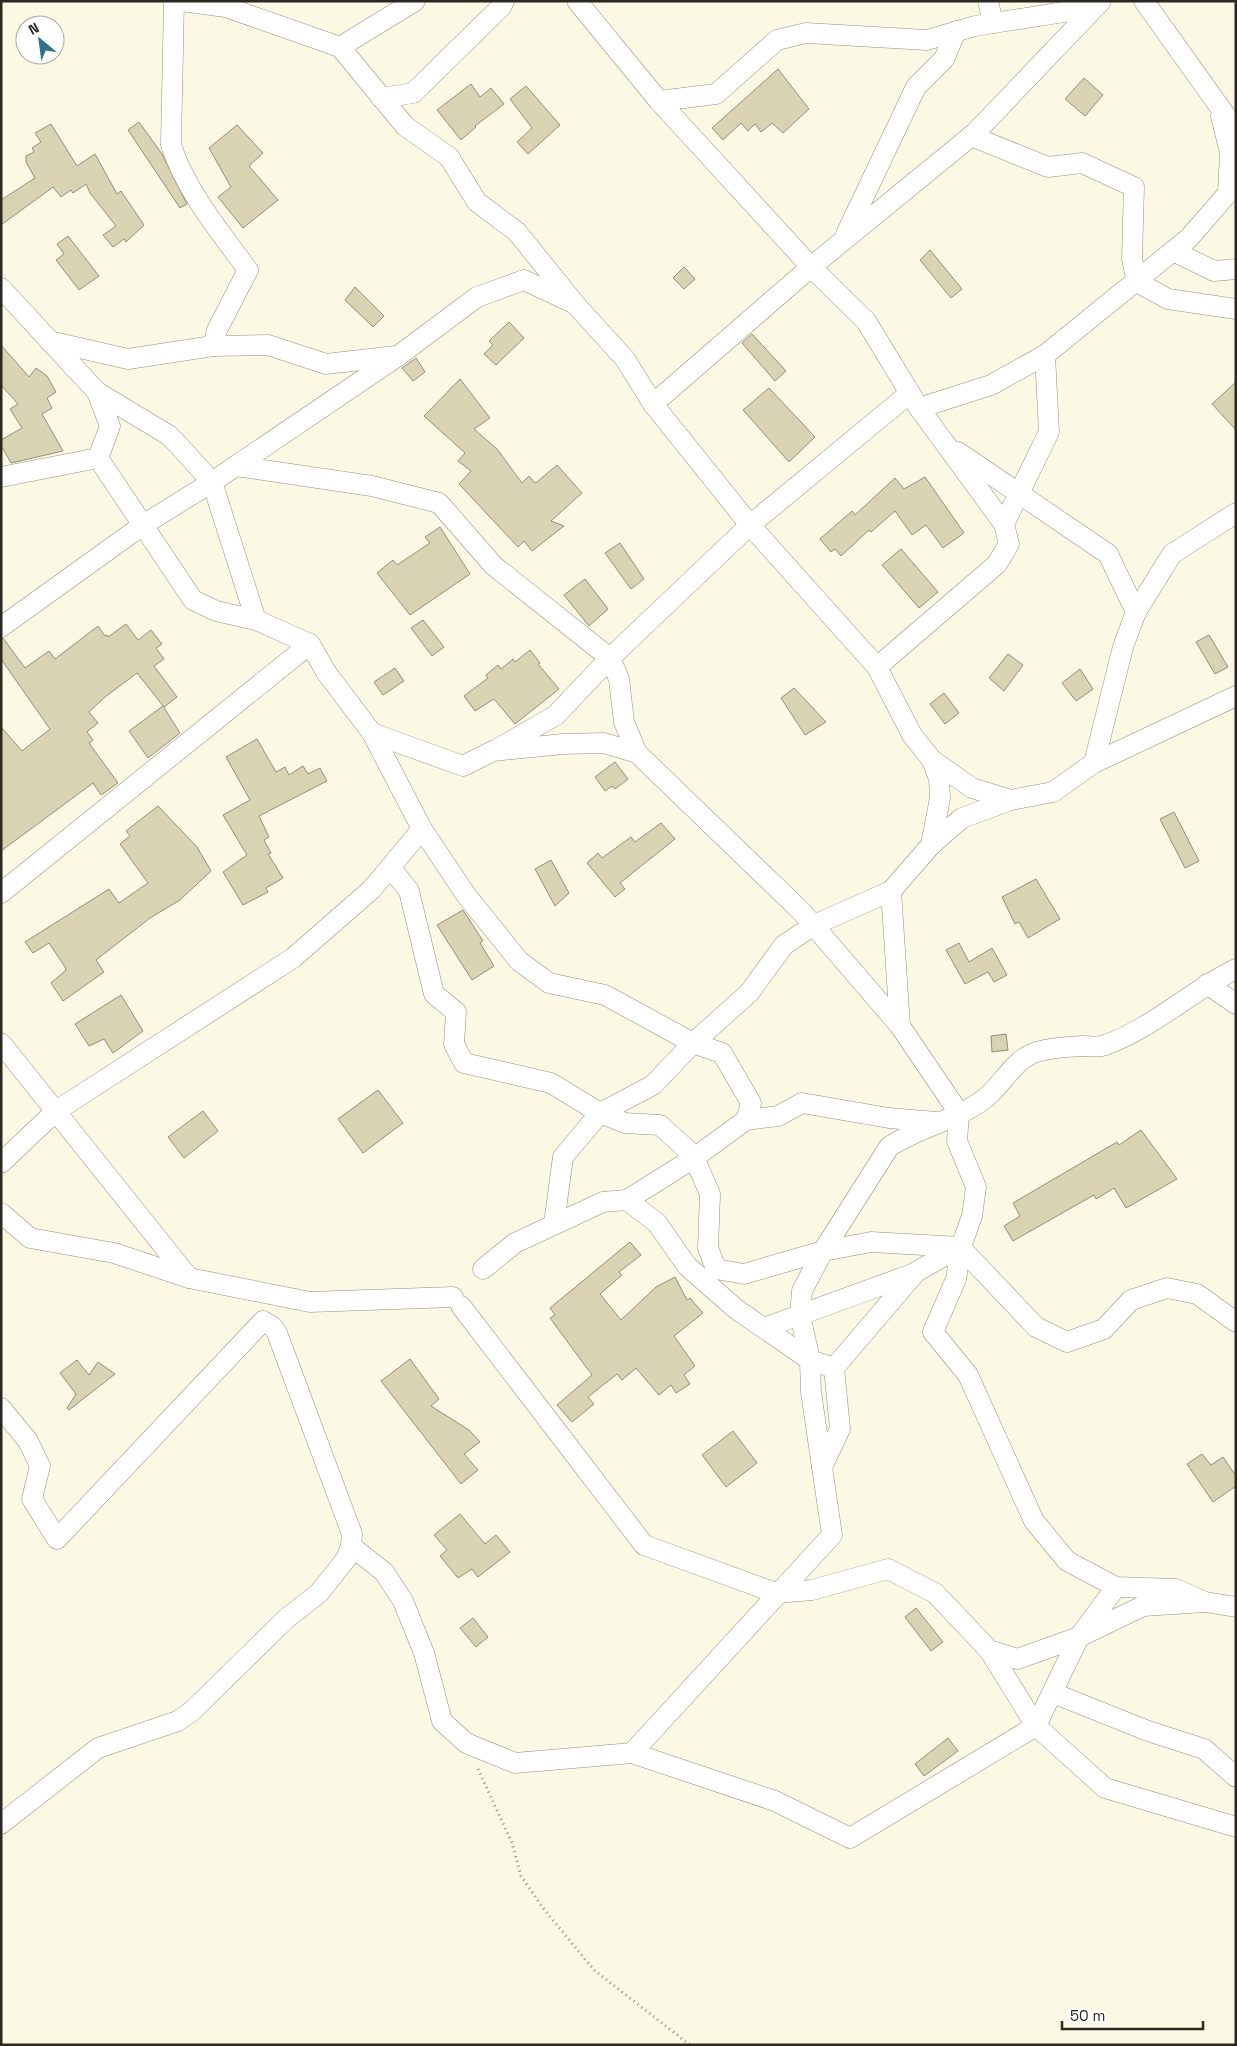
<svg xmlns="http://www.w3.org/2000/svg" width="1237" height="2046" viewBox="0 0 1237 2046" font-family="'Space Grotesk',sans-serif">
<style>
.building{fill:#d9d3b4;stroke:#928f7e}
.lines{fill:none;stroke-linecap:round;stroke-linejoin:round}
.minor-casing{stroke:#93907e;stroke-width:21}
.path{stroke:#908e80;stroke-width:3;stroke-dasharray:1 4;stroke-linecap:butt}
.minor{stroke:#fff;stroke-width:20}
</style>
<rect width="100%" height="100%" fill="#fbf8e4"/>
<g class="building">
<polygon points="778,69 809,109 783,133 772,123 761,132 755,124 748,131 741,123 723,140 712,128"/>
<polygon points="1084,78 1103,95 1085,116 1065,99"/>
<polygon points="471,84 480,97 491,88 504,104 475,126 476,127 461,140 437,110"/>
<polygon points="526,86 560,125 528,154 517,142 532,128 510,99"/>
<polygon points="139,122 162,154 187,204 180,208 128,130"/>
<polygon points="51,124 77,166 95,154 117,194 121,191 144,225 126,242 124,239 113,247 103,235 116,226 90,193 86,184 73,193 71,190 61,197 53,187 1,225 1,200 35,178 26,162 26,156 34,152 32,148 41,142 35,133"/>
<polygon points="237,125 263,153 249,166 278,200 243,228 218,197 231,187 209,148"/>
<polygon points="68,236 99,276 79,290 56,260 64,254 57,244"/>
<polygon points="930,250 962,289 951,298 920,260"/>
<polygon points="684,267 695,279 684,289 673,278"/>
<polygon points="355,287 384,316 373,327 345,300"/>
<polygon points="509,322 524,338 496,365 484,354 493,345 489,341"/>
<polygon points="752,334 786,371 775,381 742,343"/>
<polygon points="1,345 29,377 36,368 47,376 56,392 47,398 52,408 42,414 63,451 11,463 1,445 1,440 22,428 10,409 18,404 1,385"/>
<polygon points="416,358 425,372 413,381 402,368"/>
<polygon points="460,379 490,418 474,429 497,449 522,483 529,476 535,483 537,482 557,465 582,493 551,521 564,526 532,551 524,541 518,547 459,484 471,471 458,461 465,453 424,416"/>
<polygon points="1236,382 1236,430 1212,404"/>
<polygon points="769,388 815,437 789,462 743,410"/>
<polygon points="925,477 964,533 943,548 926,525 912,535 895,511 871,532 869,530 841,556 835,549 831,552 820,539 852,511 855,515 895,478 904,489"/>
<polygon points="440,527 470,574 410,615 377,573 393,560 397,565 430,543 425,537"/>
<polygon points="620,543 644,579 631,589 605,553"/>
<polygon points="901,549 938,592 919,608 882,565"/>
<polygon points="585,579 608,609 589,626 564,595"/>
<polygon points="423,620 444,647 432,656 411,628"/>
<polygon points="126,624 138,640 151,630 162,644 156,648 164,659 154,666 177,697 164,707 137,673 105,697 89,712 98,723 87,732 93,740 89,743 118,783 101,795 93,783 1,851 1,727 22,751 50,729 1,659 1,639 3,638 25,668 49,651 55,659 98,626 105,636 107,635 108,637"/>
<polygon points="1209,635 1228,667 1215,674 1196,642"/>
<polygon points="530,650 540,663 538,664 559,689 515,724 494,699 475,711 464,696 488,678 486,675 498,665 501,669 513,659 515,662"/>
<polygon points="1008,654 1023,665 1004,691 989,678"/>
<polygon points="395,668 404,681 383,695 374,682"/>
<polygon points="1080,669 1093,689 1076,701 1062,683"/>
<polygon points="794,688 826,722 805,735 781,698"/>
<polygon points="944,693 959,713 945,724 930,704"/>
<polygon points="163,706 180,733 148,758 129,731"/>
<polygon points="257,739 276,772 285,767 289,775 303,766 308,774 320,768 327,781 259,816 269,837 264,840 271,853 268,854 283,878 266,888 268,892 243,905 223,872 247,855 223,815 250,800 226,757"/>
<polygon points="615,762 628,779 615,789 612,786 605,791 595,777"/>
<polygon points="158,806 197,847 211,871 180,900 150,918 96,960 104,972 63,1001 51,983 66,970 65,967 49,943 33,953 25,942 109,889 119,903 148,883 120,844 130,836 126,831"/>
<polygon points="1174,812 1199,861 1185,868 1160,819"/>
<polygon points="661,823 675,839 620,883 625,889 615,897 587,863 598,853 602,858 631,837 635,842"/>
<polygon points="551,860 569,893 555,906 535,869"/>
<polygon points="1036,879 1060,919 1028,938 1019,922 1015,924 1002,897"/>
<polygon points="463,910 483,941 480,943 494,966 472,980 437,925"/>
<polygon points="959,943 969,962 992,948 1007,975 994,982 988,972 965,984 946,950"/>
<polygon points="121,995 143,1031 113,1053 104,1039 89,1046 75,1024"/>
<polygon points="1006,1034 1008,1050 992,1052 991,1036"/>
<polygon points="378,1090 403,1123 363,1153 338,1119"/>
<polygon points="203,1111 218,1131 184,1158 168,1137"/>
<polygon points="1141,1130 1177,1179 1126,1208 1114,1188 1096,1199 1094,1195 1013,1241 1004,1226 1020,1216 1013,1203 1117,1142 1119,1145"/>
<polygon points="630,1242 641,1255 619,1272 622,1275 600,1294 621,1320 656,1287 675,1277 687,1300 690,1298 703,1313 674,1336 695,1366 684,1375 690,1384 676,1393 671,1385 659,1395 636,1368 622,1380 617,1374 588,1397 594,1404 572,1422 557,1405 592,1375 550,1318 555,1315 550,1308"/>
<polygon points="410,1359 439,1399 431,1406 469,1430 480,1442 464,1454 478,1470 461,1484 381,1381"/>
<polygon points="77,1360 89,1375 98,1362 115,1374 69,1410 67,1408 76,1394 60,1373"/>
<polygon points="733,1431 757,1463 726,1487 702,1455"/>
<polygon points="1202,1454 1211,1465 1223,1457 1236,1476 1236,1486 1213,1502 1187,1464"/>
<polygon points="460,1514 485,1544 496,1535 510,1552 478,1577 472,1569 458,1578 440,1556 447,1550 434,1535"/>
<polygon points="916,1608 943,1642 931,1651 905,1617"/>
<polygon points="473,1618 488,1637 476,1647 460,1628"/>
<polygon points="948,1738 958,1751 924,1776 915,1764"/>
</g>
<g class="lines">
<defs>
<g id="minor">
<path d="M174,1L171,145C186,191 220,232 248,270L217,330L213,346"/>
<polyline points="181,1 226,7 340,47 415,1"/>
<polyline points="577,1 659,101 811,267 866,321 919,408 1004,524 1009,544 997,564 877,667"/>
<polyline points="988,1 993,23"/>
<polyline points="1144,1 1236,130"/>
<polyline points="340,47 405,126 449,157 477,202 517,232 575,304 625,359 653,404 750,525 877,667 912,735 932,760 939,779 940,798 931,845 891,891 900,1026 959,1113 957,1141 976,1187 972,1216 961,1247 956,1279 933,1332 968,1375 1034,1521 1067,1561 1116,1587 1176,1589 1205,1602"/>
<polyline points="381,98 413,93 501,7 504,1"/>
<polyline points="659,101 716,94 777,40 806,33 927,40 975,26 1095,7"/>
<polyline points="1221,116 1230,153 1228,193"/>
<polyline points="971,136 1048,167 1082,163 1134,187 1132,259 1137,282 1168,299 1236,309"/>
<polyline points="846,234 916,87 944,59 956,31"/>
<polyline points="1173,251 1214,271 1236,269"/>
<polyline points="1,288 97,392 110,426 98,458 193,600 216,611 256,620 310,644 326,672 372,733 422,829 372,889 293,958 56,1111 1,1163"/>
<polyline points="49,341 128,359 213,346 268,345 326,364 396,356"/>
<polyline points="653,404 811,267 975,133 1101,1"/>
<polyline points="919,408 991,385 1045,355 1189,238 1236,184"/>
<polyline points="958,452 1108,554 1136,612 1123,647 1094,763"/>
<polyline points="236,466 372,486 439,503 494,566 610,658 619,679 624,722 637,753"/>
<polyline points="1,477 98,458"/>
<polyline points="1004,524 1049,432 1045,355"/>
<polyline points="1136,612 1172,554 1236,513"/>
<polyline points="256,620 212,482 398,356 477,297 524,280 571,302"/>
<polyline points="1,627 143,525 212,482 170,436 97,392"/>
<polyline points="372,733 463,766 493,751 563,744 604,743 637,753 802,912 900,1026"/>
<polyline points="499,748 556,715 610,658 750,525 910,393"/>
<polyline points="932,760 972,788 1011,800"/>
<polyline points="422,829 466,895 519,961 549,983 605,995 693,1043 722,1053 751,1103 746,1120"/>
<polyline points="931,845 962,818 1011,800 1053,792 1094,763 1236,696"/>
<polyline points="391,868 409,891 434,994 456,1012 454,1044 464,1063 551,1083 600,1113 625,1123 660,1125 693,1155 710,1194 708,1248 716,1269 744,1274 823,1251 871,1242 960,1247 1036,1327 1067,1342 1104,1329 1131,1300 1167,1288 1197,1294 1236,1322"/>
<polyline points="1,893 310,644"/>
<polyline points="1207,984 1236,1004"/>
<polyline points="1,1043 189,1278"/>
<polyline points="627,1200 694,1158 746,1120 778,1116 802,1103 889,1118 936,1122"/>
<polyline points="1,1213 30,1238 114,1253 189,1278 310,1302 453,1297"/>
<polyline points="554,1224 563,1157 600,1113 653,1085 693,1043 749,993 784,945 814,925 891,891"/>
<polyline points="483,1269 515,1243 603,1202 627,1200 657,1223 687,1266 736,1309 810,1360 834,1368"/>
<polyline points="461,1306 644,1545 776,1593 812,1590 888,1569 935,1593 989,1650 1017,1659 1079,1637 1116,1587"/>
<polyline points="764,1328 915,1273"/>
<polyline points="1,1408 28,1441 40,1466 32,1499 57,1539 263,1321 273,1327 277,1333 352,1534 351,1546 346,1559 319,1593 287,1618 192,1711 178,1721 98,1748 1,1824"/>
<polyline points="822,1467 840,1429 834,1368 916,1272 960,1247"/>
<polyline points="351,1546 384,1572 403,1601 424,1653 442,1721 466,1743 515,1763 632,1753 775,1801 850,1838 1036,1726 1079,1637 1143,1606 1205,1602 1236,1607"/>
<polyline points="989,1650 1036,1726 1105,1788 1236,1827"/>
<polyline points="1053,1693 1148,1731 1204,1749 1236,1777"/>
<path d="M632,1753L832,1535L811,1392L810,1360L800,1315L802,1291L823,1251L889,1147C918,1127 965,1118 990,1094C1005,1080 1016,1058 1037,1052C1052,1047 1067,1047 1082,1046C1089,1046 1098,1048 1105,1045C1151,1029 1191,991 1236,969"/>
</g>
</defs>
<use href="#minor" class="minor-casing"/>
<polyline class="path" points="478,1769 512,1843 521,1876 543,1908 594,1970 690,2045"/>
<use href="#minor" class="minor"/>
</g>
<rect width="1237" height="2046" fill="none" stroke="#2a2821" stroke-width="5"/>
<g transform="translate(40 40) rotate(331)"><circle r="24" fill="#ffffff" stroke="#aaa9a6"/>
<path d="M0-4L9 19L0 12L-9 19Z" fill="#337187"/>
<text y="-8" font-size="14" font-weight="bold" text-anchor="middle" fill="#2a2821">N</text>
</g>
<path d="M1062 2021v8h141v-8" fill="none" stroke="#2a2821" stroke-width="2.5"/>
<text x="1070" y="2021" font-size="15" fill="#2a2821" stroke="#ffffff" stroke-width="4" paint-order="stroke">50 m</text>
</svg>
